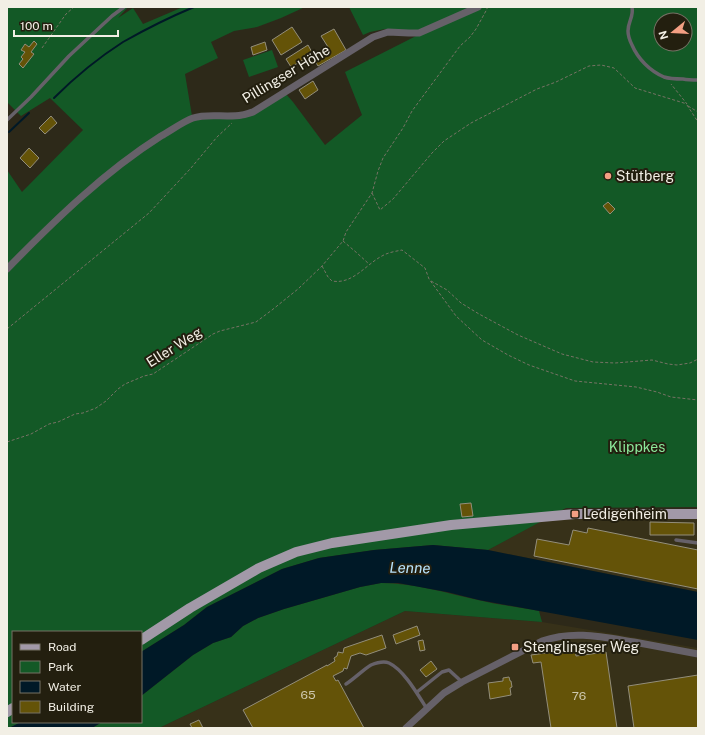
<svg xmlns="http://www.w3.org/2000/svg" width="705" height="735" viewBox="0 0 705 735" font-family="'Public Sans',sans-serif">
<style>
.built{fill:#373119}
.green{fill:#135926;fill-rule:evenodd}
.water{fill:#001927}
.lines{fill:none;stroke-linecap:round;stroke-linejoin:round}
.stream{stroke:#001927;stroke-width:2}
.building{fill:#645308;stroke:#938e7b}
.path{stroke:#777365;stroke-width:1;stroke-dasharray:3 2;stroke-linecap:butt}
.service{stroke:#666169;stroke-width:3.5}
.minor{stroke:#666169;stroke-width:7}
.primary{stroke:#a299a8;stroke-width:10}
.poi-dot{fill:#f39f83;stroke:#231f0f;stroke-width:1.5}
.labels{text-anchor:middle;stroke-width:4;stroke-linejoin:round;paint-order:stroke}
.number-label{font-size:12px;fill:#cec8ae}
.street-label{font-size:14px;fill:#f2efe5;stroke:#231f0f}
.poi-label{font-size:14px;fill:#f2efe5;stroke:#231f0f;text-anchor:start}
.park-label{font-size:14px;fill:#8ce99b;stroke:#231f0f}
.water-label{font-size:15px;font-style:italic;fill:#b7e2fb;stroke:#231f0f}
</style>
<rect width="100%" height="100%" fill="#2d2919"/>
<g class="built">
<polygon points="616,517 698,519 698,592 488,550 543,520"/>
<polygon points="405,611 542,622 698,648 698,728 159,728"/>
</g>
<g class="green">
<polygon points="7,7 128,7 118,18 133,8 143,24 183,7 305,7 281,18 257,27 234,31 211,42 218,58 185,74 192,116 142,146 7,268 7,170 22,192 83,130 50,98 21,116 7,102"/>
<polygon points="349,7 473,7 419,31 385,29 370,32 363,35"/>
<path d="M483,7H698V507L566,508L488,550L433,545L374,550L319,558L282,569L207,607L184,625L141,652V632H13V722H21L9,728H7V271L82,199L144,149L192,120L242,116L285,93L293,102L325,145L362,115L345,72L418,35ZM661,20H685V44H661Z"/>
<polygon points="272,50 278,67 249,77 243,60"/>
<path d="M381,583C415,583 446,593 478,600C498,605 519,607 539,611L542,622L405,611L159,728H92L102,722H141V696L193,655L213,643L231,637L243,626L258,618L284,609L360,587Z"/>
</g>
<g class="water">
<polygon points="433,545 488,550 698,592 698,640 479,600 447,592 398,583 381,583 360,587 284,609 258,618 243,626 231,637 213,643 193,655 141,696 141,652 184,625 207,607 282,569 319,558 374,550"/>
<polygon points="21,722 102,722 92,728 9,728"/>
</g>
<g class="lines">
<g class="stream">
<path d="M54,98C75,77 98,58 123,42C146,29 170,17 194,7"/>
<polyline points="9,132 29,113"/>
</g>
</g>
<g class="building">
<polygon points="292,27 302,42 281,55 272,40"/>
<polygon points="334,29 346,50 318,66 312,56 328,47 321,36"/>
<polygon points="34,41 37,44 31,52 34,54 23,68 19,64 23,59 21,57 25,52 21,50 25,44 29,47"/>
<polygon points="265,42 267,50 253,55 251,47"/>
<polygon points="308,45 313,54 291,67 286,59"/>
<polygon points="313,81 318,90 305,99 299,90"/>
<polygon points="51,116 57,123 45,134 39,128"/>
<polygon points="29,148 39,158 30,168 20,158"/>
<polygon points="608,202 615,209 610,214 603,206"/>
<polygon points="471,503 473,516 462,517 460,504"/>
<polygon points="650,522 694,523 694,535 650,535"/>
<polygon points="588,528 698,550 698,589 534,556 537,539 569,545 573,530 587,533"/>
<polygon points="417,626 420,635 396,644 393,635"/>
<polygon points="382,635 386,648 366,655 360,653 351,656 347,669 344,668 343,671 333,676 336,681 338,680 364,728 253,728 243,710 327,665 327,666 335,661 334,658 337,656 338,652 343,653 344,648"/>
<polygon points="423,640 425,650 420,651 418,641"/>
<polygon points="575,649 576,656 606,652 617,728 551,728 541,662 533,663 531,655"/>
<polygon points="431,661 437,669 426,677 420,670"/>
<polygon points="698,675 698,728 634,728 628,686"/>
<polygon points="509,677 510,681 511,681 512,687 510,688 511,695 490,699 488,683 503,681 503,678"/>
<polygon points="199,720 203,728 192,728 190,724"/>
</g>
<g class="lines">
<g class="path">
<polyline points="42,48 66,14 74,7"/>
<polyline points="687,105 698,122"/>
<polyline points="688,106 698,112"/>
<polyline points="372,193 380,210 393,199 432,153 444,141 471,123 537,89 556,82 589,66 601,65 614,68 635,88 687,104 671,84"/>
<polyline points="343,241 357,253 369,264"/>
<path d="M322,266L328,277L332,281C354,285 367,262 386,254C391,252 397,251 402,250L425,268L429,279L456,316L482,340L508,355L529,365L575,381L636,387L657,392L671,397L698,400"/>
<polyline points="431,281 447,290 461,303 479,314 518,335 562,354 593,362 615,363 652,360 668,364 677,365 690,363 698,359"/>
<polyline points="7,329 149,213 191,168 217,137 232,123"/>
<polyline points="7,442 31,434 49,424 58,422 75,414 83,413 96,408 106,401 118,389 125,384 144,376 153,374 213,334 220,331 256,322 272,310 298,289 322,266 343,241 346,232 372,193 378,171 383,158 403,128 412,111 460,46 470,37 476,29 487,9 487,7"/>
</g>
<g class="service">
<path d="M632,7C634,17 628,21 628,31C628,36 630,41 632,45C638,59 650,71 664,77C670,79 677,79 683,79C688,80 693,80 698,80"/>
<polyline points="7,120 31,97 69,56 112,16 124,7"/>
<polyline points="676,540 698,543"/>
<path d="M346,684C354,679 364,669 371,665C376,663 384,661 389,663C404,670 418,695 427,709"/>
<polyline points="417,692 442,672 449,670 462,682"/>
</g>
<g class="minor">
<path d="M7,269C54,221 104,172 161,136C170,131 184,121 193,118C208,113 226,118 242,115C245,115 249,113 253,112L373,37L388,32L409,33H419L478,7"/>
<path d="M406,728L444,693L462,682L542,641C573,630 603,637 634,642C655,646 677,650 698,654"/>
</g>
<g class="primary">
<polyline points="141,640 190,608 259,568 296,552 332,543 451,525 575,514 698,514"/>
<polyline points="7,712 13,708"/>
</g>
</g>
<g class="poi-dot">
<circle cx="608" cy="176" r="4"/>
<rect x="571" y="510" width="8" height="8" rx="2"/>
<rect x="511" y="643" width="8" height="8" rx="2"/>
</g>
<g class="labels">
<g class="number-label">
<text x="308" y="699">65</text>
<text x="579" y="700">76</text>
</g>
<g class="street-label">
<text transform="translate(286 74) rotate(-31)" y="5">Pillingser Höhe</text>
<text transform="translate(174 347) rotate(-32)" y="5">Eller Weg</text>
</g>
<g class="poi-label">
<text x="616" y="181">Stütberg</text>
<text x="583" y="519">Ledigenheim</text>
<text x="523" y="652">Stenglingser Weg</text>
</g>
<g class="park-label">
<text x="637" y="452">Klippkes</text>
</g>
<g class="water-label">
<text transform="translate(410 568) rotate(1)" y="5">Lenne</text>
</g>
</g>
<rect width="705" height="735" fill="none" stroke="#f2efe5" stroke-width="16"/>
<rect x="12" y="631" width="130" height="92" fill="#231f0f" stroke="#767265"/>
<rect x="20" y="644" width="20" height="6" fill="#a299a8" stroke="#767265"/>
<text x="48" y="651" font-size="12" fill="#f2efe5">Road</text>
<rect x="20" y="661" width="20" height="12" fill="#135926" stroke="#767265"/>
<text x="48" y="671" font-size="12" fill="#f2efe5">Park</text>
<rect x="20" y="681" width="20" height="12" fill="#001927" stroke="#767265"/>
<text x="48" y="691" font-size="12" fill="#f2efe5">Water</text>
<rect x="20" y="701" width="20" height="12" fill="#645308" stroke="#767265"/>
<text x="48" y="711" font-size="12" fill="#f2efe5">Building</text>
<g transform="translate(673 32) rotate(252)"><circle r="19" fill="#231f0f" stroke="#767265"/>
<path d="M0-3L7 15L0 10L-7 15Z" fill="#f39f83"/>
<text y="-6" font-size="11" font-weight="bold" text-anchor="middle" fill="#f2efe5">N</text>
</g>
<path d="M14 30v6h104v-6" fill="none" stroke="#f2efe5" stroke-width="2"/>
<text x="20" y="30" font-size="12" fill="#f2efe5" stroke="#231f0f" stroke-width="3" paint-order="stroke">100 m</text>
</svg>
